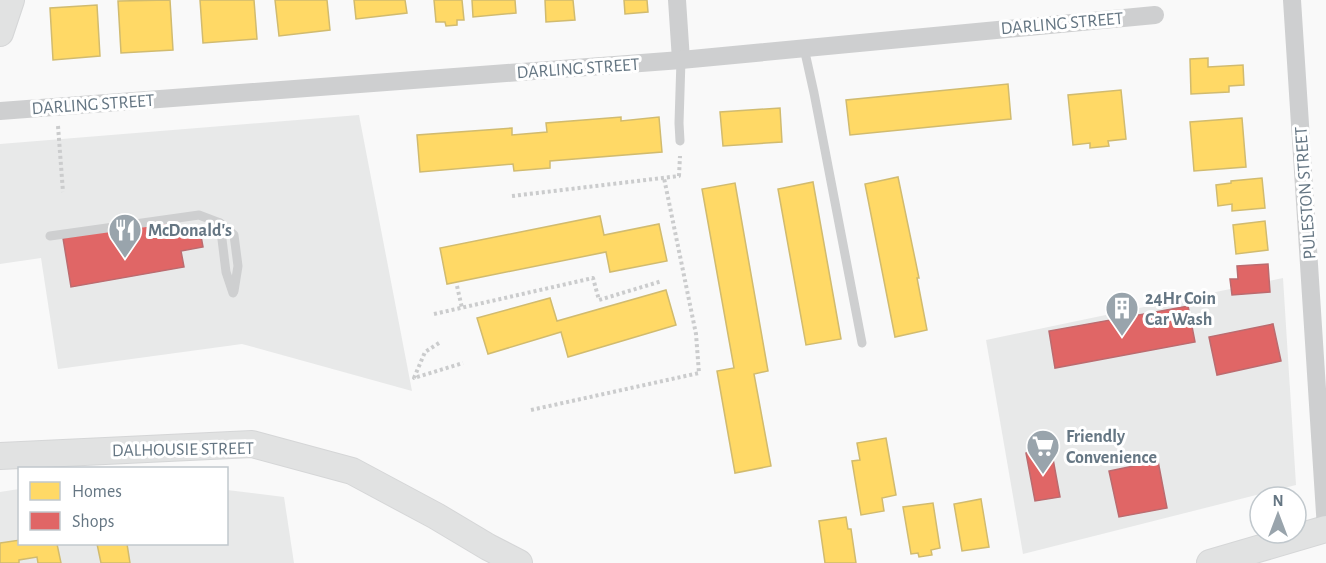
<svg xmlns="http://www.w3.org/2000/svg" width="1326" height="563" viewBox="0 0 1326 563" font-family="'Alegreya Sans',sans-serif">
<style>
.built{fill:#e8e9e9}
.homes{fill:#ffd966;stroke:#d1bb6f;stroke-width:1.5}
.shops{fill:#e06666;stroke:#bb6b6f;stroke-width:1.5}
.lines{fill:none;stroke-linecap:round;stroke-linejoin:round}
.secondary-casing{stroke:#d5d6d7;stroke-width:28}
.path{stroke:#cbcccd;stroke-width:4;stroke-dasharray:3 3;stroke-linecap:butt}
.lane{stroke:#cecfd0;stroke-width:9}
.street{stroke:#cecfd0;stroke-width:18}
.secondary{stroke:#e1e2e2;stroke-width:26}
.labels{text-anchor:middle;stroke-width:6;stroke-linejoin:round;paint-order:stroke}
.street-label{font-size:18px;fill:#657683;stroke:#fff}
.poi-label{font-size:18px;font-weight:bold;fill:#657683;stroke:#fff;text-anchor:start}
</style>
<rect width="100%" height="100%" fill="#f9f9f9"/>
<g class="built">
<polygon points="359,115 412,391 242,344 58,369 41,258 0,264 0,144"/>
<polygon points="1283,278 1296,485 1023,554 986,340"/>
<polygon points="19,489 20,544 226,544 227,490 284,497 294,563 0,563 0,492"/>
</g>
<g class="homes">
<polygon points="170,0 173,50 121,53 118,1"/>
<polygon points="200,0 254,0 257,39 203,43"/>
<polygon points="275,0 327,0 330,30 279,36"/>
<polygon points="354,0 405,0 407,13 356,19"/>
<polygon points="434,0 462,0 464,20 457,20 457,25 446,26 445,22 436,22"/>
<polygon points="472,0 515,0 516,13 473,17"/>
<polygon points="545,0 573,0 575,20 546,22"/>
<polygon points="624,0 647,0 648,12 625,14"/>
<polygon points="97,5 100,56 53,60 50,8"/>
<polygon points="1208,58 1208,67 1243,65 1244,85 1229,86 1229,92 1191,94 1190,59"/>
<polygon points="1008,84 1011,119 850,135 846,100"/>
<polygon points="1121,90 1126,139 1108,141 1109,146 1090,148 1090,143 1073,145 1068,95"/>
<polygon points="780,108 782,142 723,146 720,112"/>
<polygon points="621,117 621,121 659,117 662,152 550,161 550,168 514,171 513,164 420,172 417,135 512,128 512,135 547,132 546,123"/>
<polygon points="1242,118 1246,167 1194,171 1190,122"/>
<polygon points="898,177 919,278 917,278 927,330 895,337 865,184"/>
<polygon points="1262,178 1265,208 1232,211 1232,204 1218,206 1216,185 1231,183 1231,181"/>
<polygon points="813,182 841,339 806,345 778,189"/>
<polygon points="735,183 768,371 754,374 771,466 735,473 717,371 734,368 702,189"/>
<polygon points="600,216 604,235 659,224 667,261 610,272 606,252 447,284 440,248"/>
<polygon points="1265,221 1268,250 1236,254 1233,225"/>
<polygon points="666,290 676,325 568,357 561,332 488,354 477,318 550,298 557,321"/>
<polygon points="886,438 896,495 882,498 884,511 861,515 852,461 860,460 857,443"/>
<polygon points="981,499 989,547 962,551 954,504"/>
<polygon points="933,503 940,548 931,550 932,555 919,557 918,553 911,554 903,507"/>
<polygon points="846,517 848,529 851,529 856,563 825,563 819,521"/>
<polygon points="20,540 20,544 57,544 61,563 38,563 37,557 19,560 19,563 0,563 0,543"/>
<polygon points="97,544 127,544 130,563 101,563"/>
</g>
<g class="shops">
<polygon points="172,219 175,236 200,231 203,247 181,251 184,267 71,287 63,238"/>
<polygon points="1268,264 1270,292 1232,295 1230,279 1238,279 1237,266"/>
<polygon points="1188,306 1195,342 1055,368 1049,331"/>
<polygon points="1273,324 1281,361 1217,375 1209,337"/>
<polygon points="1051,448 1060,497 1035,501 1026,453"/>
<polygon points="1158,461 1167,508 1119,517 1109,471"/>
</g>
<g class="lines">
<defs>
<g id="secondary">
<polyline points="0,33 11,0"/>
<polyline points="0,456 252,444 352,471 436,516 488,547 519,563"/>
<polyline points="1210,563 1326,529"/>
</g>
</defs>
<use href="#secondary" class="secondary-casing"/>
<g class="path">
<polyline points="58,126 63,192"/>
<polyline points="512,196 679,176 680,156"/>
<polyline points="457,286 462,308"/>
<polyline points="434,314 593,278 599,300 662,281"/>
<polyline points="439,343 425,352 414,378 463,363"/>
<polyline points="531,410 699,373 696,334 664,178"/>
</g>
<g class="lane">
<polyline points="804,48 814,93 862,343"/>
<polyline points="680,141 679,123 681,60"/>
<polyline points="220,223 234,235 238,266 234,291"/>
<polyline points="50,236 199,215 220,223 226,272 233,293"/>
</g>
<g class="street">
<polyline points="677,0 681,60"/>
<polyline points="1292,0 1326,529"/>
<polyline points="0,111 681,60 1155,15"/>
</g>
<use href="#secondary" class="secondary"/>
</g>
<defs>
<symbol id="restaurant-pin" viewBox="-11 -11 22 30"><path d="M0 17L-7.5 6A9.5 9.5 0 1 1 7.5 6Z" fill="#99a4ac" stroke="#fff"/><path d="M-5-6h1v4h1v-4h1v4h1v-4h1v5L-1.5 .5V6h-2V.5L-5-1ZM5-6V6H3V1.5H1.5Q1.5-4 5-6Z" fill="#fff"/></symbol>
<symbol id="building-pin" viewBox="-11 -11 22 30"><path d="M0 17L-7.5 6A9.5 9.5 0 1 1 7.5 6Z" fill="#99a4ac" stroke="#fff"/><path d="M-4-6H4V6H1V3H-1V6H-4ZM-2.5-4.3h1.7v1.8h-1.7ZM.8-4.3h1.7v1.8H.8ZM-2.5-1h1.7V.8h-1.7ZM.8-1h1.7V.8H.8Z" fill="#fff"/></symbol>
<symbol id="supermarket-pin" viewBox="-11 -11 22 30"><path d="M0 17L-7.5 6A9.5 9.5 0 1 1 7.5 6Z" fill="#99a4ac" stroke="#fff"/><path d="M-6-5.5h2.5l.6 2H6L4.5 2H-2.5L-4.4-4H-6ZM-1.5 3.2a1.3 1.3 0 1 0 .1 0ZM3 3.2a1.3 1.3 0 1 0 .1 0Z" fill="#fff"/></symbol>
</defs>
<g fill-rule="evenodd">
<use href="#restaurant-pin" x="106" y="211" width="38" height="52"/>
<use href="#building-pin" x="1103" y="289" width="38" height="52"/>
<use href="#supermarket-pin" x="1024" y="427" width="38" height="52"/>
</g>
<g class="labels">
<g class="street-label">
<text transform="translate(1062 23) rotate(-5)" y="6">DARLING STREET</text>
<text transform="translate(578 68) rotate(-4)" y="6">DARLING STREET</text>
<text transform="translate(93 104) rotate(-4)" y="6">DARLING STREET</text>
<text transform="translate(1305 193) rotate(-94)" y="6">PULESTON STREET</text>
<text transform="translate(183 449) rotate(-1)" y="6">DALHOUSIE STREET</text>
</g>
<g class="poi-label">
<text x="148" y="236">McDonald's</text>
<text x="1145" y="304">24Hr Coin<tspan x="1145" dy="21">Car Wash</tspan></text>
<text x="1066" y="442">Friendly<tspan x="1066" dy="21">Convenience</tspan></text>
</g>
</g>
<rect x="18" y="467" width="210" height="78" fill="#ffffff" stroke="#c1c8cd" stroke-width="1.5"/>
<rect x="30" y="482" width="30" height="18" fill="#ffd966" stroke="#c1c8cd" stroke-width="1.5"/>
<text x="72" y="497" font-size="18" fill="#657683">Homes</text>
<rect x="30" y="512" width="30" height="18" fill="#e06666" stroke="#c1c8cd" stroke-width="1.5"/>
<text x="72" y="527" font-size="18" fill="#657683">Shops</text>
<g transform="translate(1278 515)"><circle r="28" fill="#ffffff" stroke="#c1c8cd" stroke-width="1.5"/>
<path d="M0-4.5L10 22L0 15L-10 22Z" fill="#99a4ac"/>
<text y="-9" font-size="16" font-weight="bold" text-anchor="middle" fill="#657683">N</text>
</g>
</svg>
